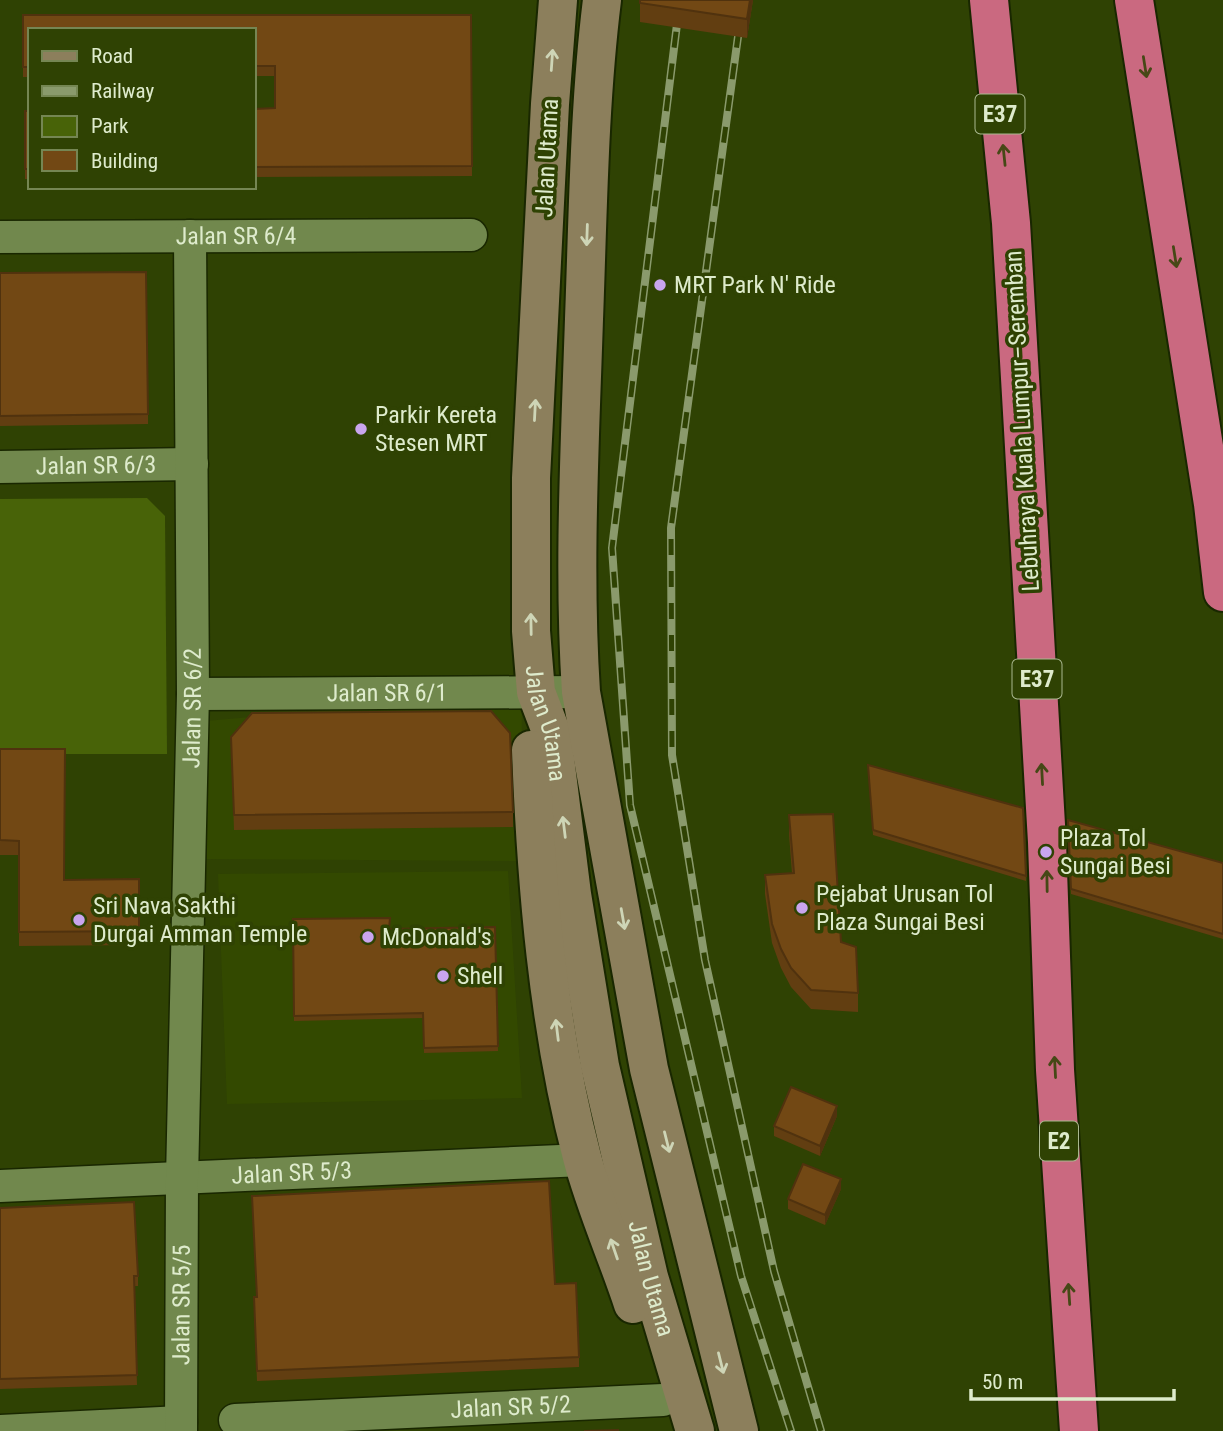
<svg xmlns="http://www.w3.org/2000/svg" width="1223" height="1431" viewBox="0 0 1223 1431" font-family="'Roboto Condensed',sans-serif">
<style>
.built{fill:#334900}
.green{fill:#486308}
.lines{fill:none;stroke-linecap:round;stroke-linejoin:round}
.street-casing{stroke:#192700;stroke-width:35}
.secondary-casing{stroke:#192700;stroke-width:42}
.highway-casing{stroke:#192700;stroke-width:42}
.street{stroke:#71884d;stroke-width:32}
.secondary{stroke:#8c7f5c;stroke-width:38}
.highway{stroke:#ca6980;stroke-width:38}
.rail-casing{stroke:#8a9a6c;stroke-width:8}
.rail{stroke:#2f4203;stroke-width:5;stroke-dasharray:16;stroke-linecap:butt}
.wall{fill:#623e11}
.shaded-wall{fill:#50320e}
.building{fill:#724814;stroke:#50320e;stroke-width:2}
.oneway{stroke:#ced5b6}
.oneway2{stroke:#464816}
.poi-dot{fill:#c9a5ee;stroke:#2f4203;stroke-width:2.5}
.labels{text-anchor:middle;stroke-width:7;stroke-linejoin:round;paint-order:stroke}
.shield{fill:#2f4203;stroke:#aab890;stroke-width:2}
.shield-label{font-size:23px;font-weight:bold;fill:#deebcc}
.street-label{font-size:24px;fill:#deebcc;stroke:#2f4203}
.poi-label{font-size:24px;fill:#deebcc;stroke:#2f4203;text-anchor:start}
</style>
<rect width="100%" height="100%" fill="#2f4203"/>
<g class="built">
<polygon points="522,693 521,861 206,859 206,721"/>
<polygon points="508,871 522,1098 227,1104 218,874"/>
</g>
<polygon class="green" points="147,498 165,516 167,754 0,754 0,499"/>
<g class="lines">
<defs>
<g id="street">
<path id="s1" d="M0,237L471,235"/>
<path id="s2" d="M0,467L192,464"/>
<path id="s3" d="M193,694L581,692"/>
<path id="s4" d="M0,1186L583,1160"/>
<path id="s5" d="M235,1420L663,1400"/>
<polyline points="0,1431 181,1422"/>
<path id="s6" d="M181,1431L182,1179L193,694L190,236"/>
</g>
<g id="secondary">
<path id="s7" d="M558,0L550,104L531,478V631L536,692L552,734L572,894L600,1066L649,1277L695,1431"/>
<path d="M602,0C589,105 588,213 584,319C580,443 573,568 581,692L649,1069L739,1431"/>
<path d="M531,750C536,884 548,1028 582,1157C595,1207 617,1255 633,1304"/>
</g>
<g id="highway">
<polyline points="989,0 1011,223 1047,842 1055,1070 1079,1431"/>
<polyline points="1134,0 1213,504 1223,592"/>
</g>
</defs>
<use href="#street" class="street-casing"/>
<use href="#secondary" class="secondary-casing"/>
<use href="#highway" class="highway-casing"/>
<use href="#street" class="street"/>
<use href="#secondary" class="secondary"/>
<use href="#highway" class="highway"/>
<defs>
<g id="rail">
<polyline points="680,0 612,548 630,805 741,1276 791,1431"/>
<polyline points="743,0 671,528 672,755 705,960 774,1271 821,1431"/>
</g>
</defs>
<use href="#rail" class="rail-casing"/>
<use href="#rail" class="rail"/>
</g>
<g class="wall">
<polygon points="753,0 747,38 640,22 640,3"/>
<polygon points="23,15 471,15 472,176 254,177 254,109 275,108 275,76 254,76 254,30 30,30 30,77 23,77"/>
<rect x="25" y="111" width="5" height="68"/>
<polygon points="0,273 148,414 148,424 0,426"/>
<polygon points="231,737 513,812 513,827 234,830"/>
<polygon points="0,749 64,880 139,879 139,945 19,946 19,855 0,855"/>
<polygon points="868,765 1023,808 1026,881 873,835"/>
<polygon points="789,815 841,942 858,993 858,1012 811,1009 791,987 781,968 772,943 765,894 765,875 792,873 789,834"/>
<polygon points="1068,820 1223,863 1223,939 1071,894"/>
<polygon points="293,919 389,929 495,927 498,1051 424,1053 423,1018 294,1021"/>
<polygon points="837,1116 820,1156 774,1136 774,1126"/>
<polygon points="841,1189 825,1225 788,1209 788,1199"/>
<polygon points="252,1196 555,1284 579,1357 579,1367 257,1381 254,1307 257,1297"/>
<polygon points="0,1208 138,1276 138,1286 134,1286 137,1385 0,1389"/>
</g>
<g class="shaded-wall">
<polygon points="750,0 753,0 747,38 747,19"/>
<polygon points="837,1106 837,1116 820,1156 820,1146"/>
<polygon points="841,1179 841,1189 825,1225 825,1215"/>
</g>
<g class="building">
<polygon points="640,0 750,0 747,19 640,3"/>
<polygon points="23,15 471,15 472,166 254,167 254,109 275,108 275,66 254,66 254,30 30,30 30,67 23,67"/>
<rect x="25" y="111" width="5" height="58"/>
<polygon points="146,272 148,414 0,416 0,273"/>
<polygon points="491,711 510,733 513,812 234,815 231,737 252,713"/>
<polygon points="0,749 65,749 64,880 139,879 139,931 19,932 19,841 0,840"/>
<polygon points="868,765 1023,808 1026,876 873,830"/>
<polygon points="833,814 841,942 856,947 858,993 811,990 791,968 781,949 772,924 765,875 794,873 789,815"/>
<polygon points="1068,820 1223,863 1223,934 1071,889"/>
<polygon points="390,918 389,929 495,927 498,1046 424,1048 423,1013 294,1016 293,919"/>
<polygon points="791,1087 837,1106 820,1146 774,1126"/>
<polygon points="803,1164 841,1179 825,1215 788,1199"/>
<polygon points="549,1181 555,1284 576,1283 579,1357 257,1371 254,1297 257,1297 252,1196"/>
<polygon points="134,1202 138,1276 134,1276 137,1375 0,1379 0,1208"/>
<polygon points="618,1430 618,1431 584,1431"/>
</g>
<defs><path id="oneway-shaft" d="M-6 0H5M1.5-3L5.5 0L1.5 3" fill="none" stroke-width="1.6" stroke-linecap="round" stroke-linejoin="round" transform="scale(1.75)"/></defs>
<g class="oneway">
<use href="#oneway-shaft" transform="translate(552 60) rotate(-86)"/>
<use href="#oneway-shaft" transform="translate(587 235) rotate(92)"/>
<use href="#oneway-shaft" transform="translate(535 410) rotate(-87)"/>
<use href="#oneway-shaft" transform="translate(531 624) rotate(-91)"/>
<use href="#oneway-shaft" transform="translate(564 827) rotate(-97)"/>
<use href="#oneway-shaft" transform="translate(623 919) rotate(80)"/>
<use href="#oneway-shaft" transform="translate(557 1030) rotate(-97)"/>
<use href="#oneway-shaft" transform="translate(667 1142) rotate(76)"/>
<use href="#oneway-shaft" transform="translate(614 1249) rotate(-109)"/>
<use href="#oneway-shaft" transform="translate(721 1363) rotate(76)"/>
</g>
<g class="oneway2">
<use href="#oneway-shaft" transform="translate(1145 67) rotate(81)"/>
<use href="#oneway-shaft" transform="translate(1004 155) rotate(-96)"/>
<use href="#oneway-shaft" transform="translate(1175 257) rotate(81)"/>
<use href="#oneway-shaft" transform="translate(1042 774) rotate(-93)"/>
<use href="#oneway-shaft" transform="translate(1047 881) rotate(-91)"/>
<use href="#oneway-shaft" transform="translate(1055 1067) rotate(-93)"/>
<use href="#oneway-shaft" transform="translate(1069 1294) rotate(-94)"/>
</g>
<g class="poi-dot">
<circle cx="660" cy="285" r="7"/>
<circle cx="361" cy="429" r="7"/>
<circle cx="1046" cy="852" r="7"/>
<circle cx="802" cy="908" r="7"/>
<circle cx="79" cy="920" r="7"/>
<circle cx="368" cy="937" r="7"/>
<circle cx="443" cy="976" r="7"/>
</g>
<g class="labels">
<g class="shield">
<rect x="975.5" y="94.5" width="49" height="39" rx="5"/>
<rect x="1012.5" y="659.5" width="49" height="39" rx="5"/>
<rect x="1040" y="1121.5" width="38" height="39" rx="5"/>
</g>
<g class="shield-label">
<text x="1000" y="122">E37</text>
<text x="1037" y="687">E37</text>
<text x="1059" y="1149">E2</text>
</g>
<g class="street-label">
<text transform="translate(547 158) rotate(-87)" y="8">Jalan Utama</text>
<text dy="8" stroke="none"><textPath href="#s1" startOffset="236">Jalan SR 6/4</textPath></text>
<text transform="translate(1022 421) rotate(-93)" y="8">Lebuhraya Kuala Lumpur–Seremban</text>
<text dy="8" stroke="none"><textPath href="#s2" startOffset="96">Jalan SR 6/3</textPath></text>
<text dy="8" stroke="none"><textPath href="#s3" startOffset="194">Jalan SR 6/1</textPath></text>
<text dy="8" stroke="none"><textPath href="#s6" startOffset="723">Jalan SR 6/2</textPath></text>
<text dy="8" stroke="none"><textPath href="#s7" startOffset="726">Jalan Utama</textPath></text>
<text dy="8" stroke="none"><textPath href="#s4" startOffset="292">Jalan SR 5/3</textPath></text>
<text dy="8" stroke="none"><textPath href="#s7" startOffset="1292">Jalan Utama</textPath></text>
<text dy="8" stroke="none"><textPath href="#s6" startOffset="126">Jalan SR 5/5</textPath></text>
<text dy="8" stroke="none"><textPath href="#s5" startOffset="276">Jalan SR 5/2</textPath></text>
</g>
<g class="poi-label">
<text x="674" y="293">MRT Park N' Ride</text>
<text x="375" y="423">Parkir Kereta<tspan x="375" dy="28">Stesen MRT</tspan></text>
<text x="1060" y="846">Plaza Tol<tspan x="1060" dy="28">Sungai Besi</tspan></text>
<text x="816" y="902">Pejabat Urusan Tol<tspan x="816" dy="28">Plaza Sungai Besi</tspan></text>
<text x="93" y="914">Sri Nava Sakthi<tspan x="93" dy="28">Durgai Amman Temple</tspan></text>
<text x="382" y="945">McDonald's</text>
<text x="457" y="984">Shell</text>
</g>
</g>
<rect x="28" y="28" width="228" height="161" fill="#2f4203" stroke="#758653" stroke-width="2"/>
<rect x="42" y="51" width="35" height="10" fill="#8c7f5c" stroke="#758653" stroke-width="2"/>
<text x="91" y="63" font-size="21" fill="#deebcc">Road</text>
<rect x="42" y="86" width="35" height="10" fill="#8a9a6c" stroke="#758653" stroke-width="2"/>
<text x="91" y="98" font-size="21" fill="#deebcc">Railway</text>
<rect x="42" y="116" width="35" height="21" fill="#486308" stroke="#758653" stroke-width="2"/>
<text x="91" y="133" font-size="21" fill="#deebcc">Park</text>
<rect x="42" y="150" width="35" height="21" fill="#724814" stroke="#758653" stroke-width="2"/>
<text x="91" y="168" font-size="21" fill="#deebcc">Building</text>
<path d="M971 1389v10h203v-10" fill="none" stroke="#deebcc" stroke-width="3.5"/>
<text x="982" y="1389" font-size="21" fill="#deebcc" stroke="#2f4203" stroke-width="5" paint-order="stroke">50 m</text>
</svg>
